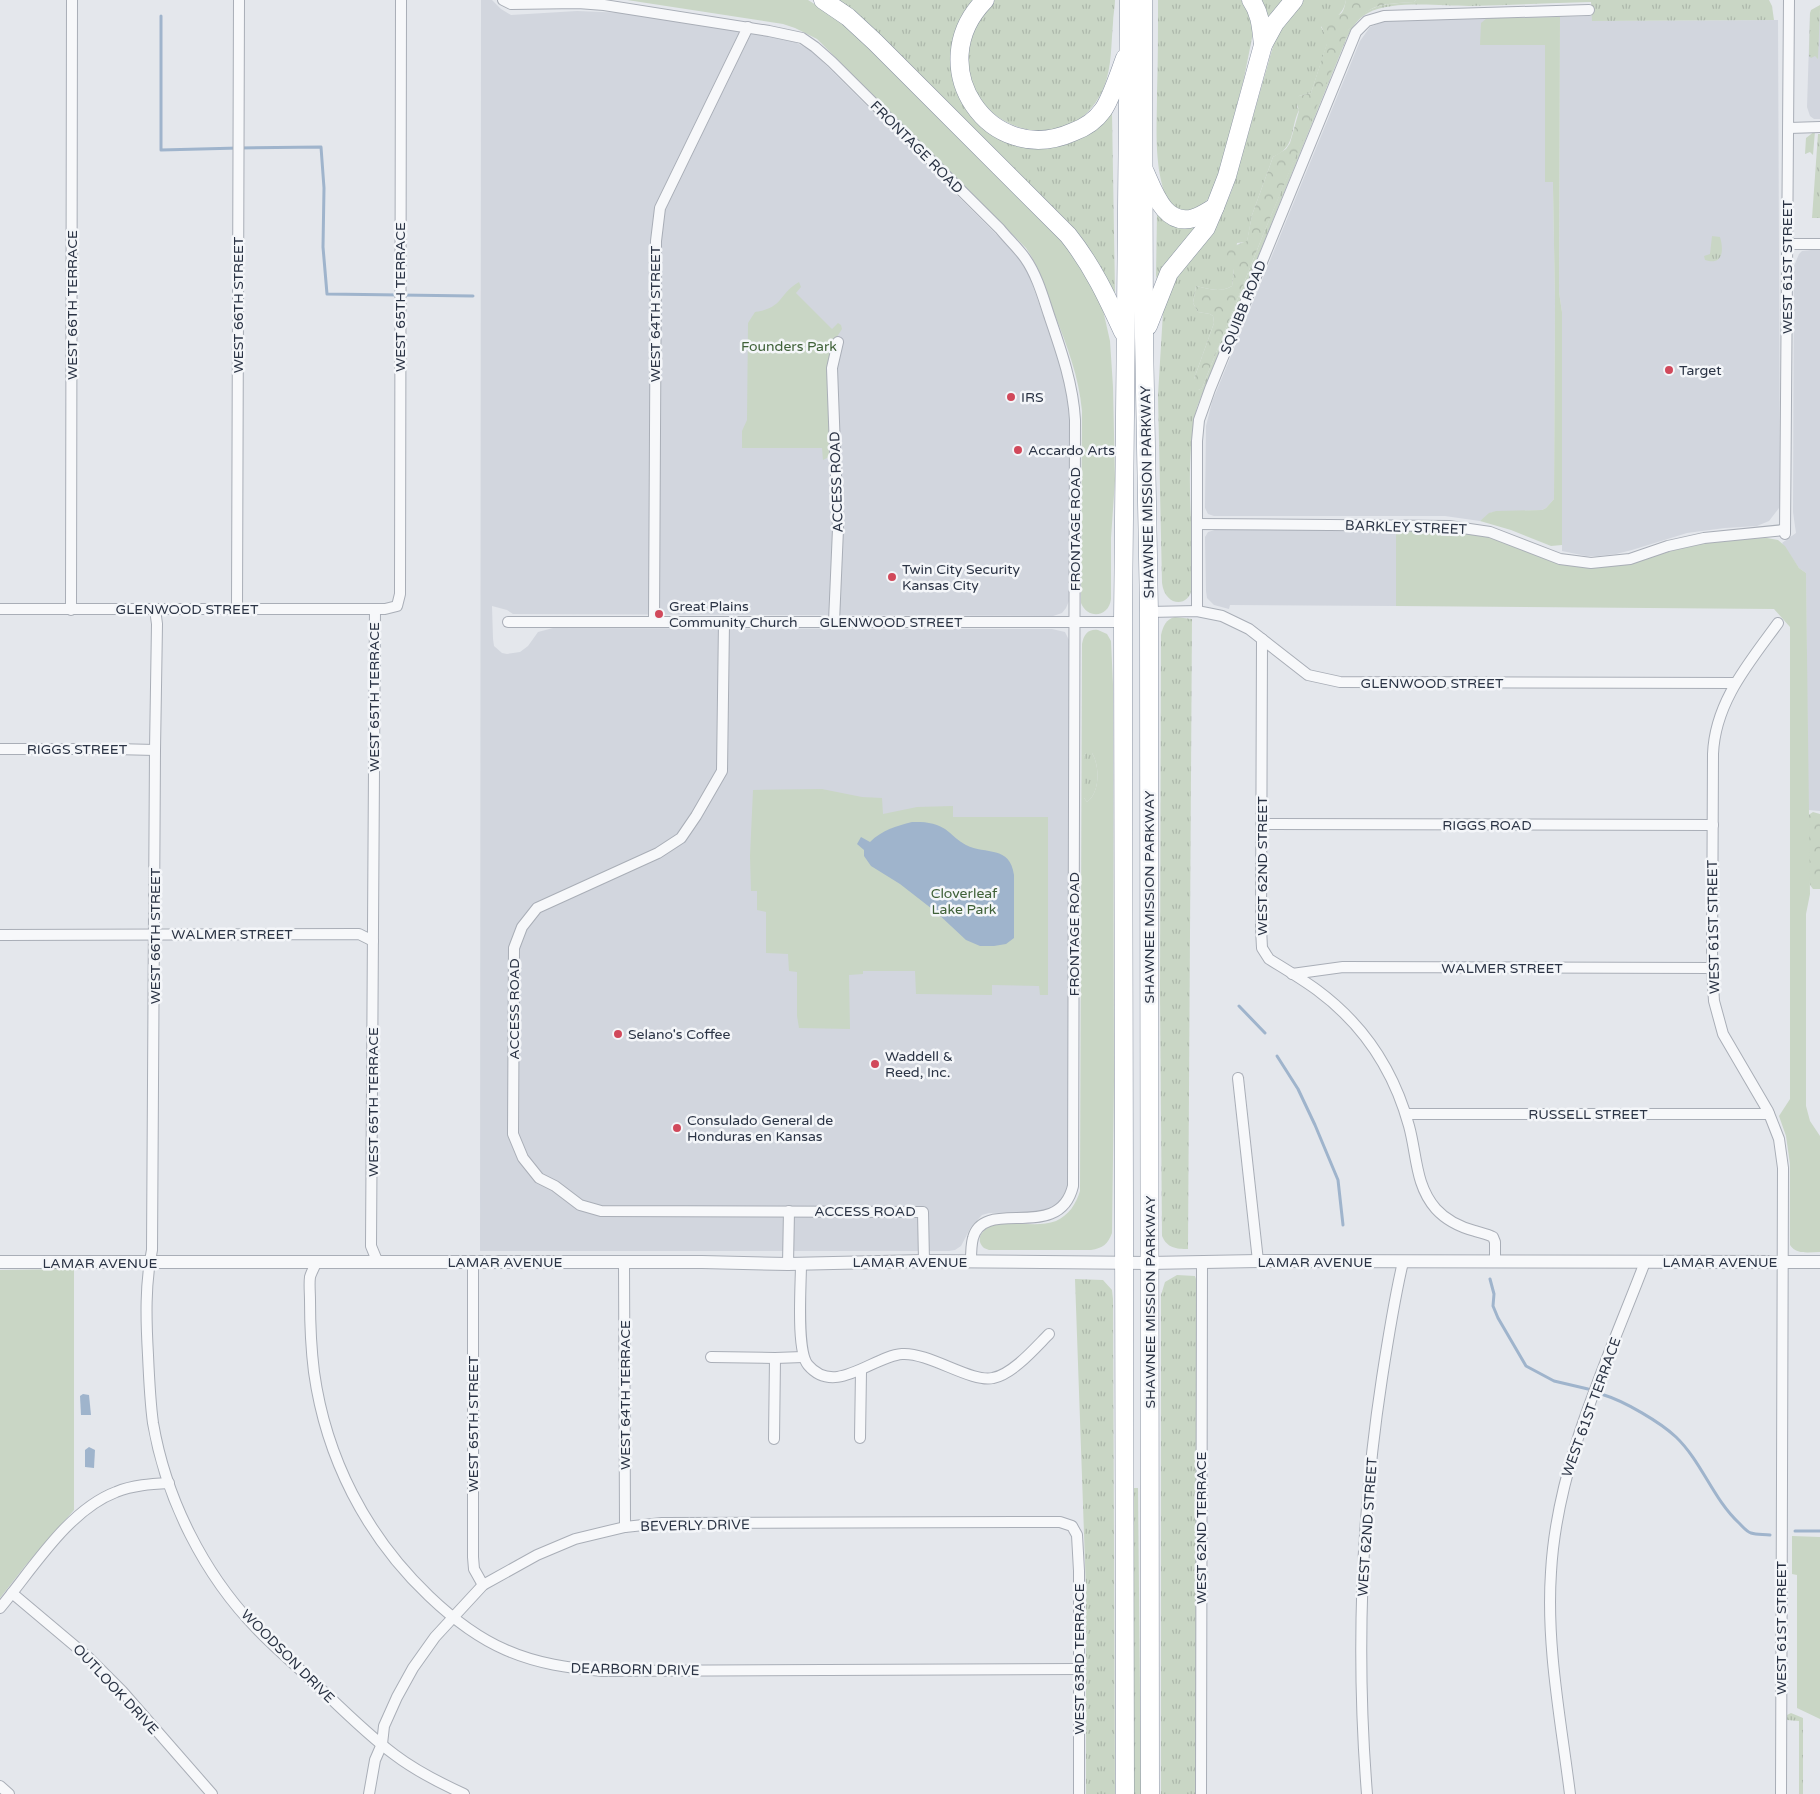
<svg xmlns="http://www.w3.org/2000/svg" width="1820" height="1794" viewBox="0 0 1820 1794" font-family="'Varela Round',sans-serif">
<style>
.built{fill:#d2d6de}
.grass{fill:url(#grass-tufts)}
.forest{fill:url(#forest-crowns)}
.green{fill:#c9d6c5;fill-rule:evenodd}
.water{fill:#9fb4cc}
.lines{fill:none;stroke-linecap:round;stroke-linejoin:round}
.stream{stroke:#9fb4cc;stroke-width:3}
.minor-casing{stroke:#a9aeb7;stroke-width:12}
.tertiary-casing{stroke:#a9aeb7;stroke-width:14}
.trunk-casing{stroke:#8b94a3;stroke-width:19}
.minor{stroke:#f7f8fa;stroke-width:10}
.tertiary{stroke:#f7f8fa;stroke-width:12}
.trunk{stroke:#fff;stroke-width:18}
.poi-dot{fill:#d1495b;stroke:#f4f6f9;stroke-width:2}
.labels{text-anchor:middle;stroke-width:5;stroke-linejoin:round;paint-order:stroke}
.street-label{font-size:14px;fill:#2b3445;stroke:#f4f6f9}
.park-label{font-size:14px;fill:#3f6138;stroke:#f4f6f9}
.poi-label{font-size:14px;fill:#2b3445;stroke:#f4f6f9;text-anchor:start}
</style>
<defs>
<pattern id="grass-tufts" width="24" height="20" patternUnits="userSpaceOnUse" patternTransform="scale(1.25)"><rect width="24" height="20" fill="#c9d6c5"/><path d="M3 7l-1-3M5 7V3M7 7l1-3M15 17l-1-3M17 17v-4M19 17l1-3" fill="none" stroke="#adb8ab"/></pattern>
<pattern id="forest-crowns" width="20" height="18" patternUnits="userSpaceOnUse" patternTransform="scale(1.25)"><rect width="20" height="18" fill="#c9d6c5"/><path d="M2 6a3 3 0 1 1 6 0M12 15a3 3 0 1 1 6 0" fill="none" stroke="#adb8ab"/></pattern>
</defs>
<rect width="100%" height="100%" fill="#e4e7ec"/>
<g class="built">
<polygon points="481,0 492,0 501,9 511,15 577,11 627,13 788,39 797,43 813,52 1011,249 1022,264 1030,278 1044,318 1048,325 1065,382 1068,400 1069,417 1069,601 1066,608 1062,613 1053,616 513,614 507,610 492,606 493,639 494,646 502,653 507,654 520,652 528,646 538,632 553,628 1052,629 1065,632 1069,640 1070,646 1068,1178 1066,1194 1055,1207 1039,1212 989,1213 982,1215 971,1227 961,1246 955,1250 949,1251 480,1251"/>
<polygon points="1810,13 1820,13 1820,119 1814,119 1810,116 1807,107"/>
<polygon points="1592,16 1592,21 1778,20 1780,497 1779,508 1769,521 1757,526 1725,528 1687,533 1632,550 1616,554 1598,556 1586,556 1562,551 1562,312 1559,292 1560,17"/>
<polygon points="1487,18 1480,45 1545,45 1545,182 1553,182 1553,188 1555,300 1554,499 1546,508 1542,510 1492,512 1480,521 1445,516 1214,516 1208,514 1205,508 1206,426 1212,402 1360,41 1370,27 1385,21"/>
<polygon points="1811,250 1820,250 1820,811 1808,810 1806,573 1799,568 1782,543 1796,533 1793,512 1794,266 1799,254 1802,251"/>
<polygon points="1218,529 1396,530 1396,606 1230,605 1229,609 1214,605 1207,598 1206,591 1205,537 1208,532"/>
</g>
<g class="grass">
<path d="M837,0H974C949,30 947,62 961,97L1046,146C1071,143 1095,130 1112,112L1115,292L1113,293Z"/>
<path d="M995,0H1115C1115,8 1113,15 1113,23C1111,44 1112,67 1104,87C1066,177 936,114 974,31C980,19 985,9 995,0Z"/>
<path d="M1158,0H1241L1246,6L1251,15L1253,33L1244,78L1218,177L1210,196L1200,209L1186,212L1170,206C1153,172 1157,130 1157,93C1158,62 1158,31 1158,0Z"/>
<polygon points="1260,0 1284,0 1269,22"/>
<path d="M1304,0H1346C1343,16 1334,18 1321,27L1327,37V44L1311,93L1299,96L1297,107L1299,110C1289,131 1297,146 1273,157L1252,215L1247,242L1237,243L1232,286C1221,293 1208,289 1196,286L1193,303L1198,312L1210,314L1213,316L1214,323L1194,379L1199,390L1202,388L1263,235L1344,38C1360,5 1381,4 1414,2L1416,0H1769L1772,6L1774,20L1592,21L1591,2C1551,3 1510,5 1469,6C1441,6 1392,0 1368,13C1356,19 1350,31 1345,42L1197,407C1189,441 1189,483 1191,518C1192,540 1195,567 1192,588C1189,608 1165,607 1162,583L1158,395L1163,312L1166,298L1175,279L1218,222L1232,190L1274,43C1281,28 1290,11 1304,0Z"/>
<polygon points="1820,5 1820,9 1818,59 1815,56 1811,58 1809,56 1810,13 1811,10"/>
<polygon points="1815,131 1813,155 1810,152 1805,154 1806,138"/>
<polygon points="1818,134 1820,134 1820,218 1812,218"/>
<polygon points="1157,213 1199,223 1157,280 1156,275"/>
<path d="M1712,236L1720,237C1724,250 1723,266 1705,260L1704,256L1710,254Z"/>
<path d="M1175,617L1192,619L1188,1249C1176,1249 1167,1248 1162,1236L1160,994L1161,635C1163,626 1166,619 1175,617Z"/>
<path d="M1089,752L1092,753C1100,766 1100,793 1087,802L1084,798V756L1086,753Z"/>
<polygon points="1177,1275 1195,1276 1197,1282 1197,1794 1161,1794 1161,1295 1165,1282"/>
<polygon points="1075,1279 1103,1280 1112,1290 1113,1299 1115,1794 1086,1794 1086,1590"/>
<polygon points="1133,1488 1138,1488 1141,1794 1133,1794"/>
<polygon points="1791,1713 1803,1718 1803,1794 1799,1794 1799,1721 1787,1720 1787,1715"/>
</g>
<g class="forest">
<path d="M1346,0H1416L1414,2C1382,4 1370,3 1349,29L1263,235L1202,388L1199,390L1196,388L1193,383L1194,379L1214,323L1213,316L1210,314L1198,312L1193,303L1196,286C1208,289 1221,293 1232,286L1234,269H1229L1225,265C1222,250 1235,245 1247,241L1252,215L1273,157L1286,149L1290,143L1299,111L1296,100L1299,96L1311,93L1327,43C1327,35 1321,30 1321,22L1332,14C1343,18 1344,9 1346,0Z"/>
<polygon points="1813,812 1820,814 1820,889 1813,889 1810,885 1808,875 1809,856 1807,850 1807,816"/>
</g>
<g class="green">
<path d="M627,0H808L842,21L1062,239L1075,256L1096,293L1103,310L1110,341L1113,387L1115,480L1111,538V599C1109,617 1088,620 1081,603L1082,411C1079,377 1067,346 1055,315C1047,292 1040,268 1026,248L817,39L795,28L783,24Z"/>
<polygon points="1560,17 1559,292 1562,312 1562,545 1551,546 1511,530 1480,521 1489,513 1496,511 1542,510 1546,508 1554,499 1555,300 1553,188 1553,182 1545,182 1545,45 1480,45 1481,23 1487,18"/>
<path d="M799,282L801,287L796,293L832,329L838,323L841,325L842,329L833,343L828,365L830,453L829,457L823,460L822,448H742V431L747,420L748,323L755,312C784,308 779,293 799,282Z"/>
<path d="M1428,529L1477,534L1595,567L1633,563L1696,543L1732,539L1767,538L1778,540L1785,546L1799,568L1806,573L1810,894L1806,914V1106L1810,1121L1820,1136V1252C1809,1252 1796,1255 1790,1245V1164L1786,1136L1779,1116L1790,1099V627L1774,609L1396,606V530Z"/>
<path d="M1098,630L1107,634L1111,641L1113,685L1114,1082L1112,1233C1108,1244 1103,1248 1091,1250H989L984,1248C973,1238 985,1226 997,1224C1016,1221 1037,1228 1056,1221C1069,1215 1076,1204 1080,1191L1082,644C1084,634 1088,629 1098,630ZM1086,753H1092C1100,766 1100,793 1087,802L1084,798V756Z"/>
<polygon points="822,789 862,797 882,798 883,814 917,807 953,806 953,817 1048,817 1048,995 1040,995 1039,986 992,985 992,995 916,994 915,971 863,971 863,974 849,975 850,1029 799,1028 797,1016 797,972 789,971 788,954 766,953 766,912 757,910 757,891 751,891 750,856 753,790"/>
<polygon points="74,1269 74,1510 25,1566 0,1598 0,1270"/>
<polygon points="1792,1536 1820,1537 1820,1719 1797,1708 1797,1575 1792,1574"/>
</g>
<g class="water">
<path d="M912,822C924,822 934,822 945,829C952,834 958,841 966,845C986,855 1010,845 1014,875V938L1006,944L994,946H980L966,940L936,912L900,884L871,866L864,856V850L857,844L861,837L870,842C882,830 896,826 912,822Z"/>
<polygon points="83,1394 89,1395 91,1415 81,1415 80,1396"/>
<polygon points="89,1447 95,1450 94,1468 85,1467 85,1450"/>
</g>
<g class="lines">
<g class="stream">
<polyline points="161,16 161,150 239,148 321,147 324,188 323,247 327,294 473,296"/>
<polyline points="1239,1006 1265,1033"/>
<polyline points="1277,1056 1298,1089 1315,1125 1338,1180 1343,1225"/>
<polyline points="1490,1279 1494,1294 1493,1306 1498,1318 1526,1366 1554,1381 1588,1389"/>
<path d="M1604,1395C1624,1401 1660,1422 1676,1437C1702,1462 1713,1499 1739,1523C1743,1527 1747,1532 1751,1533C1757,1535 1764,1534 1770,1535"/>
<polyline points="1795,1531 1820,1531"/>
</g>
<defs>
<g id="minor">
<path d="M503,0L511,4L578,3L604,5L769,31L802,38L815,47L832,62L1000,229C1008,239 1018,248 1025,258C1037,275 1043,297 1049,315C1061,350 1073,384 1075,420L1073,1186C1059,1244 984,1196 973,1238C971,1245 971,1254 971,1262"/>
<polyline points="1789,128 1820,127"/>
<polyline points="1787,244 1820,244"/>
<polyline points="1197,524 1449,526 1490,532 1560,559 1591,563 1630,559 1668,546 1704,538 1784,530"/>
<polyline points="1785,534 1789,0"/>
<polyline points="0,609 385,609 397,606 400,594 401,0"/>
<path d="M155,609L157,624L155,750L152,1250C145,1284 146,1320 148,1355C149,1378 150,1401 153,1423C166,1499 204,1575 258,1630C277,1650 299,1668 319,1687C343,1710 368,1735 395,1755C416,1771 440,1783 464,1794"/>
<polyline points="375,609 371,1246 378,1263"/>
<polyline points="71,610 72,0"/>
<polyline points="237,610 239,0"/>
<polyline points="1197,611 1197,441 1199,420 1210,389 1356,32 1367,21 1384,16 1589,10"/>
<polyline points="1149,612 1197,611 1222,616 1249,629 1308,675 1340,682 1735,683"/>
<polyline points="508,622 1123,622"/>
<polyline points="654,622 656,241 660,208 748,27"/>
<polyline points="724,622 722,771 696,816 681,838 658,853 537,908 522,927 514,948 513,1134 523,1158 539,1178 555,1186 580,1205 601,1211 923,1212 924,1261"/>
<polyline points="834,622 838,529 832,368 838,342"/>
<path d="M1778,623C1749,663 1715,702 1713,754L1712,968L1714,1001L1723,1034L1768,1111L1779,1139L1783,1168L1781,1794"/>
<path d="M1262,639L1261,928L1262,948L1269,959C1285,969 1302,979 1317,990C1363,1024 1394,1071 1409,1126C1417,1155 1415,1185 1436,1209C1446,1220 1460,1227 1475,1231C1481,1233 1487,1234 1493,1237L1495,1242V1261"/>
<polyline points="0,749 115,749 155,750"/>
<polyline points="1262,824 1713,825"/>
<polyline points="0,935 359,934 373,941"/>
<polyline points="1292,974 1343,967 1712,968"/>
<polyline points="1238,1078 1258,1261"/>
<polyline points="1406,1114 1769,1114"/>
<polyline points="473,1262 473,1557 474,1569 483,1585"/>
<polyline points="624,1262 625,1527"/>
<path d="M316,1263C314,1268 311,1273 310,1277C309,1284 310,1293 310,1300C310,1324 311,1348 314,1372C326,1458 366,1536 429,1596C452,1618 478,1638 506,1650C538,1664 569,1668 602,1671L1079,1669"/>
<polyline points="788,1264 789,1211"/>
<path d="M801,1264C801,1285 796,1351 808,1365C835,1397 873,1356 902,1354C929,1352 971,1383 993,1378C1013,1374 1035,1348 1049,1334"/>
<polyline points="711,1357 775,1358 803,1357"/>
<polyline points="860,1438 861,1371"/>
<polyline points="774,1439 775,1358"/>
<polyline points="12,1593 88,1657 122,1691 212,1794"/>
<path d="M0,1608C32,1570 68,1510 116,1492C133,1485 151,1484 169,1483"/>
<polyline points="0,1786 9,1794"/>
<polyline points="369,1794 375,1760 382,1744 384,1726 397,1697 413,1668 435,1637 483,1585 537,1555 575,1539 625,1527 662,1523 1060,1522 1072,1526 1077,1535 1079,1571 1079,1794"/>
<polyline points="1201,1794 1202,1263"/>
<path d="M1367,1794C1356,1656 1361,1515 1382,1378C1388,1339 1394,1300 1403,1262"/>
<path d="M1570,1794C1561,1721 1546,1646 1551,1572C1557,1464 1607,1362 1645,1262"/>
</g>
<polyline id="tertiary" points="0,1262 702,1262 788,1264 924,1261 1149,1263 1258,1261 1820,1262"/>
<g id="trunk">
<path d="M823,0L848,17L875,42L1068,235C1092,265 1107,297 1123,332"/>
<path d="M985,0C920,66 990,169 1073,132C1084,128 1096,120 1103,110C1111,99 1120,71 1125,58"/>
<polyline points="1143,0 1144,337 1149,612 1150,1794"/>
<path d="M1251,0C1261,14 1261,29 1263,45"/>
<path d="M1145,172C1154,192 1165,227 1194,218C1201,216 1208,211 1215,207"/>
<polyline points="1148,326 1169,273 1206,228 1215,207 1227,176 1263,45 1275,23 1294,0"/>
<polyline points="1125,1794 1123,622 1129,0"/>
</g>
</defs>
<use href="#minor" class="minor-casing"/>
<use href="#tertiary" class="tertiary-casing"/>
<use href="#trunk" class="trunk-casing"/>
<use href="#minor" class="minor"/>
<use href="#tertiary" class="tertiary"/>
<use href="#trunk" class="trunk"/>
</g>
<g class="poi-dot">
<circle cx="1669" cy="370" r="5"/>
<circle cx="1011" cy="397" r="5"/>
<circle cx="1018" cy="450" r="5"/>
<circle cx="892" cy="577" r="5"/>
<circle cx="659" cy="614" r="5"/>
<circle cx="618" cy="1034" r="5"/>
<circle cx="875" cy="1064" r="5"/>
<circle cx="677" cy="1128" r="5"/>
</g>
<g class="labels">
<g class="street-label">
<text transform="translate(917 147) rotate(45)" y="5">FRONTAGE ROAD</text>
<text transform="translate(1787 267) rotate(-90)" y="5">WEST 61ST STREET</text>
<text transform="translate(400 297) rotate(-90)" y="5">WEST 65TH TERRACE</text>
<text transform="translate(72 305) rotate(-90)" y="5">WEST 66TH TERRACE</text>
<text transform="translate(238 305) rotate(-90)" y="5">WEST 66TH STREET</text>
<text transform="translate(1243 307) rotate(-68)" y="5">SQUIBB ROAD</text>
<text transform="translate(655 314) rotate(-90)" y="5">WEST 64TH STREET</text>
<text transform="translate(836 482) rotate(-92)" y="5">ACCESS ROAD</text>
<text transform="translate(1147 492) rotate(-91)" y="5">SHAWNEE MISSION PARKWAY</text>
<text transform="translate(1406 527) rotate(2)" y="5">BARKLEY STREET</text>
<text transform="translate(1075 529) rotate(-90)" y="5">FRONTAGE ROAD</text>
<text x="187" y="614">GLENWOOD STREET</text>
<text x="891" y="627">GLENWOOD STREET</text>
<text x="1432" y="688">GLENWOOD STREET</text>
<text transform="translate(374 697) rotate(-90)" y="5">WEST 65TH TERRACE</text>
<text x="77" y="754">RIGGS STREET</text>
<text x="1487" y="830">RIGGS ROAD</text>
<text transform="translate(1262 866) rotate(-90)" y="5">WEST 62ND STREET</text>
<text transform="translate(1149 897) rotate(-90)" y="5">SHAWNEE MISSION PARKWAY</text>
<text transform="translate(1713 927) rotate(-91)" y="5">WEST 61ST STREET</text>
<text x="232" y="939">WALMER STREET</text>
<text transform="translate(1074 934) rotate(-90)" y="5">FRONTAGE ROAD</text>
<text transform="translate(155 936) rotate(-90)" y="5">WEST 66TH STREET</text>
<text x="1502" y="973">WALMER STREET</text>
<text transform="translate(514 1009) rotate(-90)" y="5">ACCESS ROAD</text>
<text transform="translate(373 1102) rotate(-90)" y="5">WEST 65TH TERRACE</text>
<text x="1588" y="1119">RUSSELL STREET</text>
<text x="865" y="1216">ACCESS ROAD</text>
<text x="505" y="1267">LAMAR AVENUE</text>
<text x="910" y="1267">LAMAR AVENUE</text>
<text x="1315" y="1267">LAMAR AVENUE</text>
<text x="1720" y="1267">LAMAR AVENUE</text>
<text x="100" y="1268">LAMAR AVENUE</text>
<text transform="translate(1150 1302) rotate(-90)" y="5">SHAWNEE MISSION PARKWAY</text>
<text transform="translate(625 1395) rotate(-90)" y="5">WEST 64TH TERRACE</text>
<text transform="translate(1591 1407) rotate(-70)" y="5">WEST 61ST TERRACE</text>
<text transform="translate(473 1424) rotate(-90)" y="5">WEST 65TH STREET</text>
<text transform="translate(695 1525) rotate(-1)" y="5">BEVERLY DRIVE</text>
<text transform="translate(1367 1527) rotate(-86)" y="5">WEST 62ND STREET</text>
<text transform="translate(1201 1528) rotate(-90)" y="5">WEST 62ND TERRACE</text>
<text transform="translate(1781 1628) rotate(-90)" y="5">WEST 61ST STREET</text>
<text transform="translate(288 1656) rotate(45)" y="5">WOODSON DRIVE</text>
<text transform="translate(1079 1659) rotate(-90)" y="5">WEST 63RD TERRACE</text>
<text transform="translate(635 1669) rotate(1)" y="5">DEARBORN DRIVE</text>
<text transform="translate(116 1689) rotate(47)" y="5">OUTLOOK DRIVE</text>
</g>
<g class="park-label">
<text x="789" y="351">Founders Park</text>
<text x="964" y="898">Cloverleaf<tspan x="964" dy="16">Lake Park</tspan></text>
</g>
<g class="poi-label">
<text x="1679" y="375">Target</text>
<text x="1021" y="402">IRS</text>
<text x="1028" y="455">Accardo Arts</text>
<text x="902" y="574">Twin City Security<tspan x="902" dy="16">Kansas City</tspan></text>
<text x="669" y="611">Great Plains<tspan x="669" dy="16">Community Church</tspan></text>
<text x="628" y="1039">Selano's Coffee</text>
<text x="885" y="1061">Waddell &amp;<tspan x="885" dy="16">Reed, Inc.</tspan></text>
<text x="687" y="1125">Consulado General de<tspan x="687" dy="16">Honduras en Kansas</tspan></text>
</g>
</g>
</svg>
